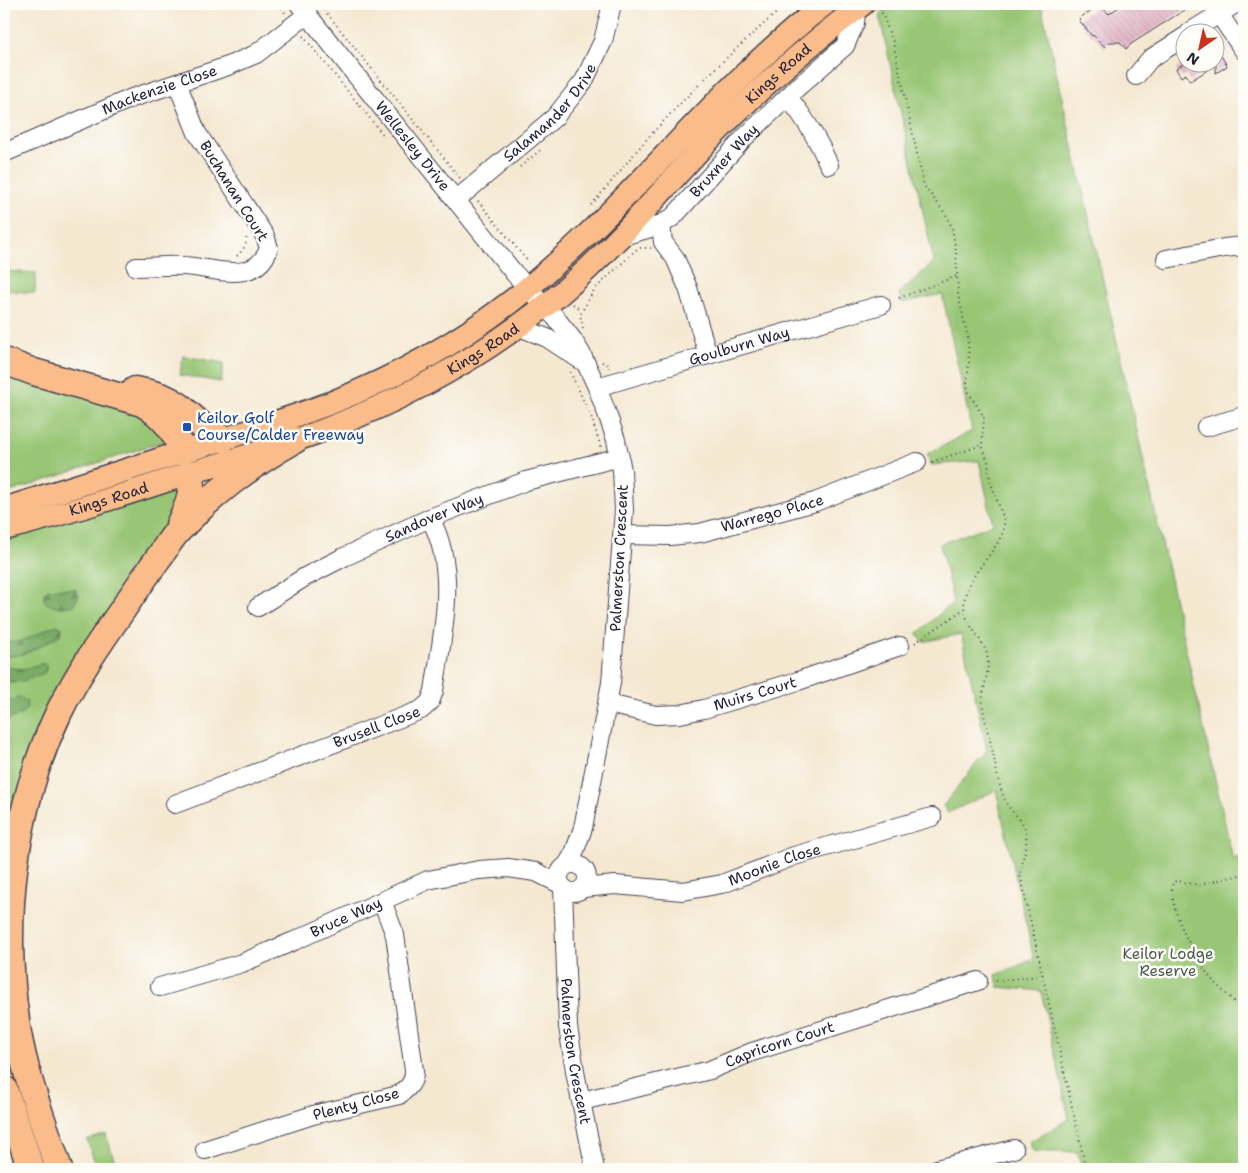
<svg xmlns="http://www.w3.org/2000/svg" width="1248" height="1173" viewBox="0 0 1248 1173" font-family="'Shantell Sans',sans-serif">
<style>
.green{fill:#98c675;stroke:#5d7458}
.forest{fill:url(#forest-firs);stroke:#4e6650}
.building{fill:url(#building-back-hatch)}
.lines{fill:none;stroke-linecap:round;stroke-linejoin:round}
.minor-casing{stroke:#424052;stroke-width:20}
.major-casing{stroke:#424052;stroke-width:25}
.highway-casing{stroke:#424052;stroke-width:29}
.path{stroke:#424052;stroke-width:2;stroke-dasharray:1 4;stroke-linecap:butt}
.minor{stroke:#fff;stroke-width:18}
.major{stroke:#f9bc8a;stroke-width:22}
.highway{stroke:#f9bc8a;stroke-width:26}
.transit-dot{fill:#1a4fb4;stroke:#fdfcf7;stroke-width:2}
.labels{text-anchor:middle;stroke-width:5;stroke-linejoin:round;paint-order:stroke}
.street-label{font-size:15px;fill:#22223b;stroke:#fdfcf7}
.transit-label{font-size:15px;fill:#164399;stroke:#fdfcf7;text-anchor:start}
.park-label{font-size:15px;fill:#4b5b4f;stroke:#fdfcf7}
</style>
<defs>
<pattern id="forest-firs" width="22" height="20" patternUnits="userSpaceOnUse" patternTransform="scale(1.25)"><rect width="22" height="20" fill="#7aab66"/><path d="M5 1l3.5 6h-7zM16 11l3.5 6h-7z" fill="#648b55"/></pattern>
<pattern id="building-back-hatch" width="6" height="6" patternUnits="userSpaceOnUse" patternTransform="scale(1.25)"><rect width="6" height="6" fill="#e1b2c5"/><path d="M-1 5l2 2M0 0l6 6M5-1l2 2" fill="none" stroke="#c199aa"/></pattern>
</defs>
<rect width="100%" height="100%" fill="#fdfcf7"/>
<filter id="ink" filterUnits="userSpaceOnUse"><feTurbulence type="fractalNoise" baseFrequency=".02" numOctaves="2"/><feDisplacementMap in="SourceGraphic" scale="10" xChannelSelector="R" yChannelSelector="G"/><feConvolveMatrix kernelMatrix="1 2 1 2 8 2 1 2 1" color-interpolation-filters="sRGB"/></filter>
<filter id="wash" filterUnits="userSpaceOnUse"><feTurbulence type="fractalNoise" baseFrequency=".0096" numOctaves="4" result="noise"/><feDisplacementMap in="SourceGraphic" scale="20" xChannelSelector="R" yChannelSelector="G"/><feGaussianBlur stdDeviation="1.12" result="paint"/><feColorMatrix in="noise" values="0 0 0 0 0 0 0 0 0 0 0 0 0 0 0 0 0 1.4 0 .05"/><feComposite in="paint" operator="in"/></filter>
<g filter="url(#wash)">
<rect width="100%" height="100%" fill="#f4e8d1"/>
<g class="green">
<polygon points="892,4 1041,4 1233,859 1244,856 1244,1169 1082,1169 1078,1152 1034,1152 1029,1142 1069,1119 1041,991 998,987 996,975 1034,959 996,790 948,813 943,806 987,750 961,634 923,642 917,634 953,602 940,544 993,524 979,461 931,465 927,454 972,431 942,294 902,303 899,293 934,262 879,14"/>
<polygon points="4,271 36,273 35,293 4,290"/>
<polygon points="183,356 224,363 221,382 180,375"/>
<polygon points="4,369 128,404 170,439 4,494"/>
<polygon points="176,489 178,493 172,517 100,628 4,891 4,537"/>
<polygon points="106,1134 117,1169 97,1169 87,1140"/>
</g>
<g class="forest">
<path d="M49,589H75L79,595L74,605C67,607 59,608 53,606C43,604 40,593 49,589Z"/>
<path d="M57,625L62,628L61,634C43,644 26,658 4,656V642C26,645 38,631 57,625Z"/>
<polygon points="40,664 44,664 47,667 44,673 23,681 4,682 4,667 24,669"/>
<path d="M19,697L26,701L27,708C22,716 12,718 4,721V704Z"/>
</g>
<g id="blocks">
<g class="building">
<polygon points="1098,4 1109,14 1123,4 1194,4 1131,44 1126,49 1120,42 1110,42 1105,47 1093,35 1092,36 1079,20 1086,13 1088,14"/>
<polygon points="1216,47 1227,66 1216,73 1216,65 1190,81 1186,74 1181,77 1176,69 1186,62 1216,62"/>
</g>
</g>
</g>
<g filter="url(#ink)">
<use href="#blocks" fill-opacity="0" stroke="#424052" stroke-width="1"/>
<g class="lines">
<defs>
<g id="minor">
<path id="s1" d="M299,4L514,273L555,317L573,340L581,353L597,387L608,416L616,440L622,470L624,510L611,683L583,828L574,853L567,865"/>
<polyline points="1219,14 1244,51"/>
<polyline points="1190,32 1235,4"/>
<polyline points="1136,76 1150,59 1186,36"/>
<path d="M788,97C805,118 818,139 829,165"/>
<path id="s2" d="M4,153L132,98L228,66L256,54L308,14"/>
<path id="s3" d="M456,200L555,117L584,81L603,41L612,4"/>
<polyline points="661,225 663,242 675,258 688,288 708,355"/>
<path id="s4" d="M621,237C639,230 659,229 674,216L745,137L798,87L845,46L855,23L856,9"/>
<polyline points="1166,259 1224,248 1244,246"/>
<path d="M136,267C151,267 167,265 183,266C212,267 256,287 269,248L265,236L197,133L177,83"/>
<polyline points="517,326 547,338 582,361"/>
<path id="s5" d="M597,387L881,305"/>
<polyline points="1206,427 1244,416"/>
<path id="s6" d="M623,535L670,536L700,533L815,502L917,462"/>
<path id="s7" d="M258,607L305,577L344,557L430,518L526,481L620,457"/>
<path id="s8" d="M608,704L656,715L680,714L704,709L798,681L900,646"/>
<path id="s9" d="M175,804L421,710L430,702L434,691C442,635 459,571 430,518"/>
<circle cx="573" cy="878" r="14"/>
<path id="s10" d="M563,887L568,1027L576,1077L595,1169"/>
<path id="s11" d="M583,888L615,885L683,891L722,884L794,856L932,817"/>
<path id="s12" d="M160,987L242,963L294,941L428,880L479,870L508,868L536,872L560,884"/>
<path id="s13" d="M582,1101L710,1070L752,1052L978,981"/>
<path d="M205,1150L313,1115L399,1095C408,1088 415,1082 414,1070L395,935L382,901"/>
<polyline points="937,1169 1014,1149"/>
</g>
<g id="major">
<path d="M4,509C67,489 129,469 192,449C239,434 287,420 333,402C395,377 456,344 509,303C624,214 709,93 825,4"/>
<path id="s14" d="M4,529C66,514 126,494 187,474C235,459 283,446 329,428C412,396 493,350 561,293C615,247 660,192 708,141C756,91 808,45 863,4"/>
</g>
<g id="highway">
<path d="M4,361L34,372L142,403C161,414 176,431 182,452"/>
<path d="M135,390C153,393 168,397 182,408C196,420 206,432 223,439"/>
<path d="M179,525C187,507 195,493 189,474"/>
<polyline points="4,1089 31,1169"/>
<path d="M59,1169C44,1124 26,1079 18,1033C0,926 12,811 59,712C77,675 100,642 123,609C135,591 147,574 159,557C165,549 170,540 176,533C212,494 249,466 295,440"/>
</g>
</defs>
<use href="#minor" class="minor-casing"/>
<use href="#major" class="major-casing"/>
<use href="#highway" class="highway-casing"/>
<g class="path">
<polyline points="278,4 286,14"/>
<polyline points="321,6 460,178"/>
<polyline points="879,8 886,4"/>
<path d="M880,8L893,42L924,186L947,216L952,228L956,251L958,294L968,338L969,363L967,384L969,393L984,417L982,445L988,462L990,480L1004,520C1008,546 965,571 964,604C963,624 983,637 987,655C991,673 980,691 983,708C985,723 990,738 993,753C996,768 999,786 1005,801C1010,812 1024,820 1026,832C1028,842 1022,863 1020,874L1086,1169"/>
<polyline points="303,36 385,137"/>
<polyline points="520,167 543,148"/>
<polyline points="478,201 529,263"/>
<path d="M591,205C610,184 627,162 645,141C690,92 737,46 787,4"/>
<path d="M237,256C243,250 248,244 246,235"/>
<polyline points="899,298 957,276"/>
<polyline points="573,304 581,310"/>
<polyline points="583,328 580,315 594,290 638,248 651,248"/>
<polyline points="602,362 609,365 609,368"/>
<polyline points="570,372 591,416 601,448"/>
<polyline points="221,417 230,415 241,415"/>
<polyline points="932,462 982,445"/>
<polyline points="915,643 964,609"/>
<path d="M1244,874L1199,885L1177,881L1173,882C1167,909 1197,962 1214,982C1224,993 1236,1001 1244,1013"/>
<polyline points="996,981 1037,976"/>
</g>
<use href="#minor" class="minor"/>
<use href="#major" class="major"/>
<use href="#highway" class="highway"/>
</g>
</g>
<rect class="transit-dot" x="182" y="422" width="10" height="10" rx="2.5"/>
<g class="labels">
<g class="street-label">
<text dy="5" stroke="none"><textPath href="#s14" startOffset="919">Kings Road</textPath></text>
<text dy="5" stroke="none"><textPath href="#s2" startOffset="168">Mackenzie Close</textPath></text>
<text dy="5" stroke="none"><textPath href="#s3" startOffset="129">Salamander Drive</textPath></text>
<text dy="5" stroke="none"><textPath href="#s1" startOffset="182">Wellesley Drive</textPath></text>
<text dy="5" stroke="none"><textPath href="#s4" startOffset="132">Bruxner Way</textPath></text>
<text transform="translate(234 191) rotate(58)" y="5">Buchanan Court</text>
<text dy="5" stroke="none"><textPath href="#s5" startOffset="148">Goulburn Way</textPath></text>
<text dy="5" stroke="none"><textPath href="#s14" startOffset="514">Kings Road</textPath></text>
<text dy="5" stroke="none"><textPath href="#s14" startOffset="109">Kings Road</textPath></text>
<text dy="5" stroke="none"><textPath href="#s6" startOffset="152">Warrego Place</textPath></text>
<text dy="5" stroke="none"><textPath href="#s7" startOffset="198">Sandover Way</textPath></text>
<text transform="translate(619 558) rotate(-87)" y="5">Palmerston Crescent</text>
<text dy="5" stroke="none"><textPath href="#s8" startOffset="151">Muirs Court</textPath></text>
<text dy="5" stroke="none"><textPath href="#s9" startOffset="216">Brusell Close</textPath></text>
<text dy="5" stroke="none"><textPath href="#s11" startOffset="196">Moonie Close</textPath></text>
<text dy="5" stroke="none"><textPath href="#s12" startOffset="199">Bruce Way</textPath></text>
<text dy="5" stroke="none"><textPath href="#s13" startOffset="206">Capricorn Court</textPath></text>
<text dy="5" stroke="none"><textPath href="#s10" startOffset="165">Palmerston Crescent</textPath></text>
<text transform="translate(356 1104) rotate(-15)" y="5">Plenty Close</text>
</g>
<g class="transit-label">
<text x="197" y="423">Keilor Golf<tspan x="197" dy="17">Course/Calder Freeway</tspan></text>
</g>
<g class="park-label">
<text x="1168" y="959">Keilor Lodge<tspan x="1168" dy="17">Reserve</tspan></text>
</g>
</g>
<rect width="1248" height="1173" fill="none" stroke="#fdfcf7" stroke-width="20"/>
<g transform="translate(1200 48) rotate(214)"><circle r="24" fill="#fdfcf7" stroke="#a5a5ac"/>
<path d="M0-4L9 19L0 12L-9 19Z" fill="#c8321e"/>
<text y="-8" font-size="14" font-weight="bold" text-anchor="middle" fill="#22223b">N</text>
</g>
</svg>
